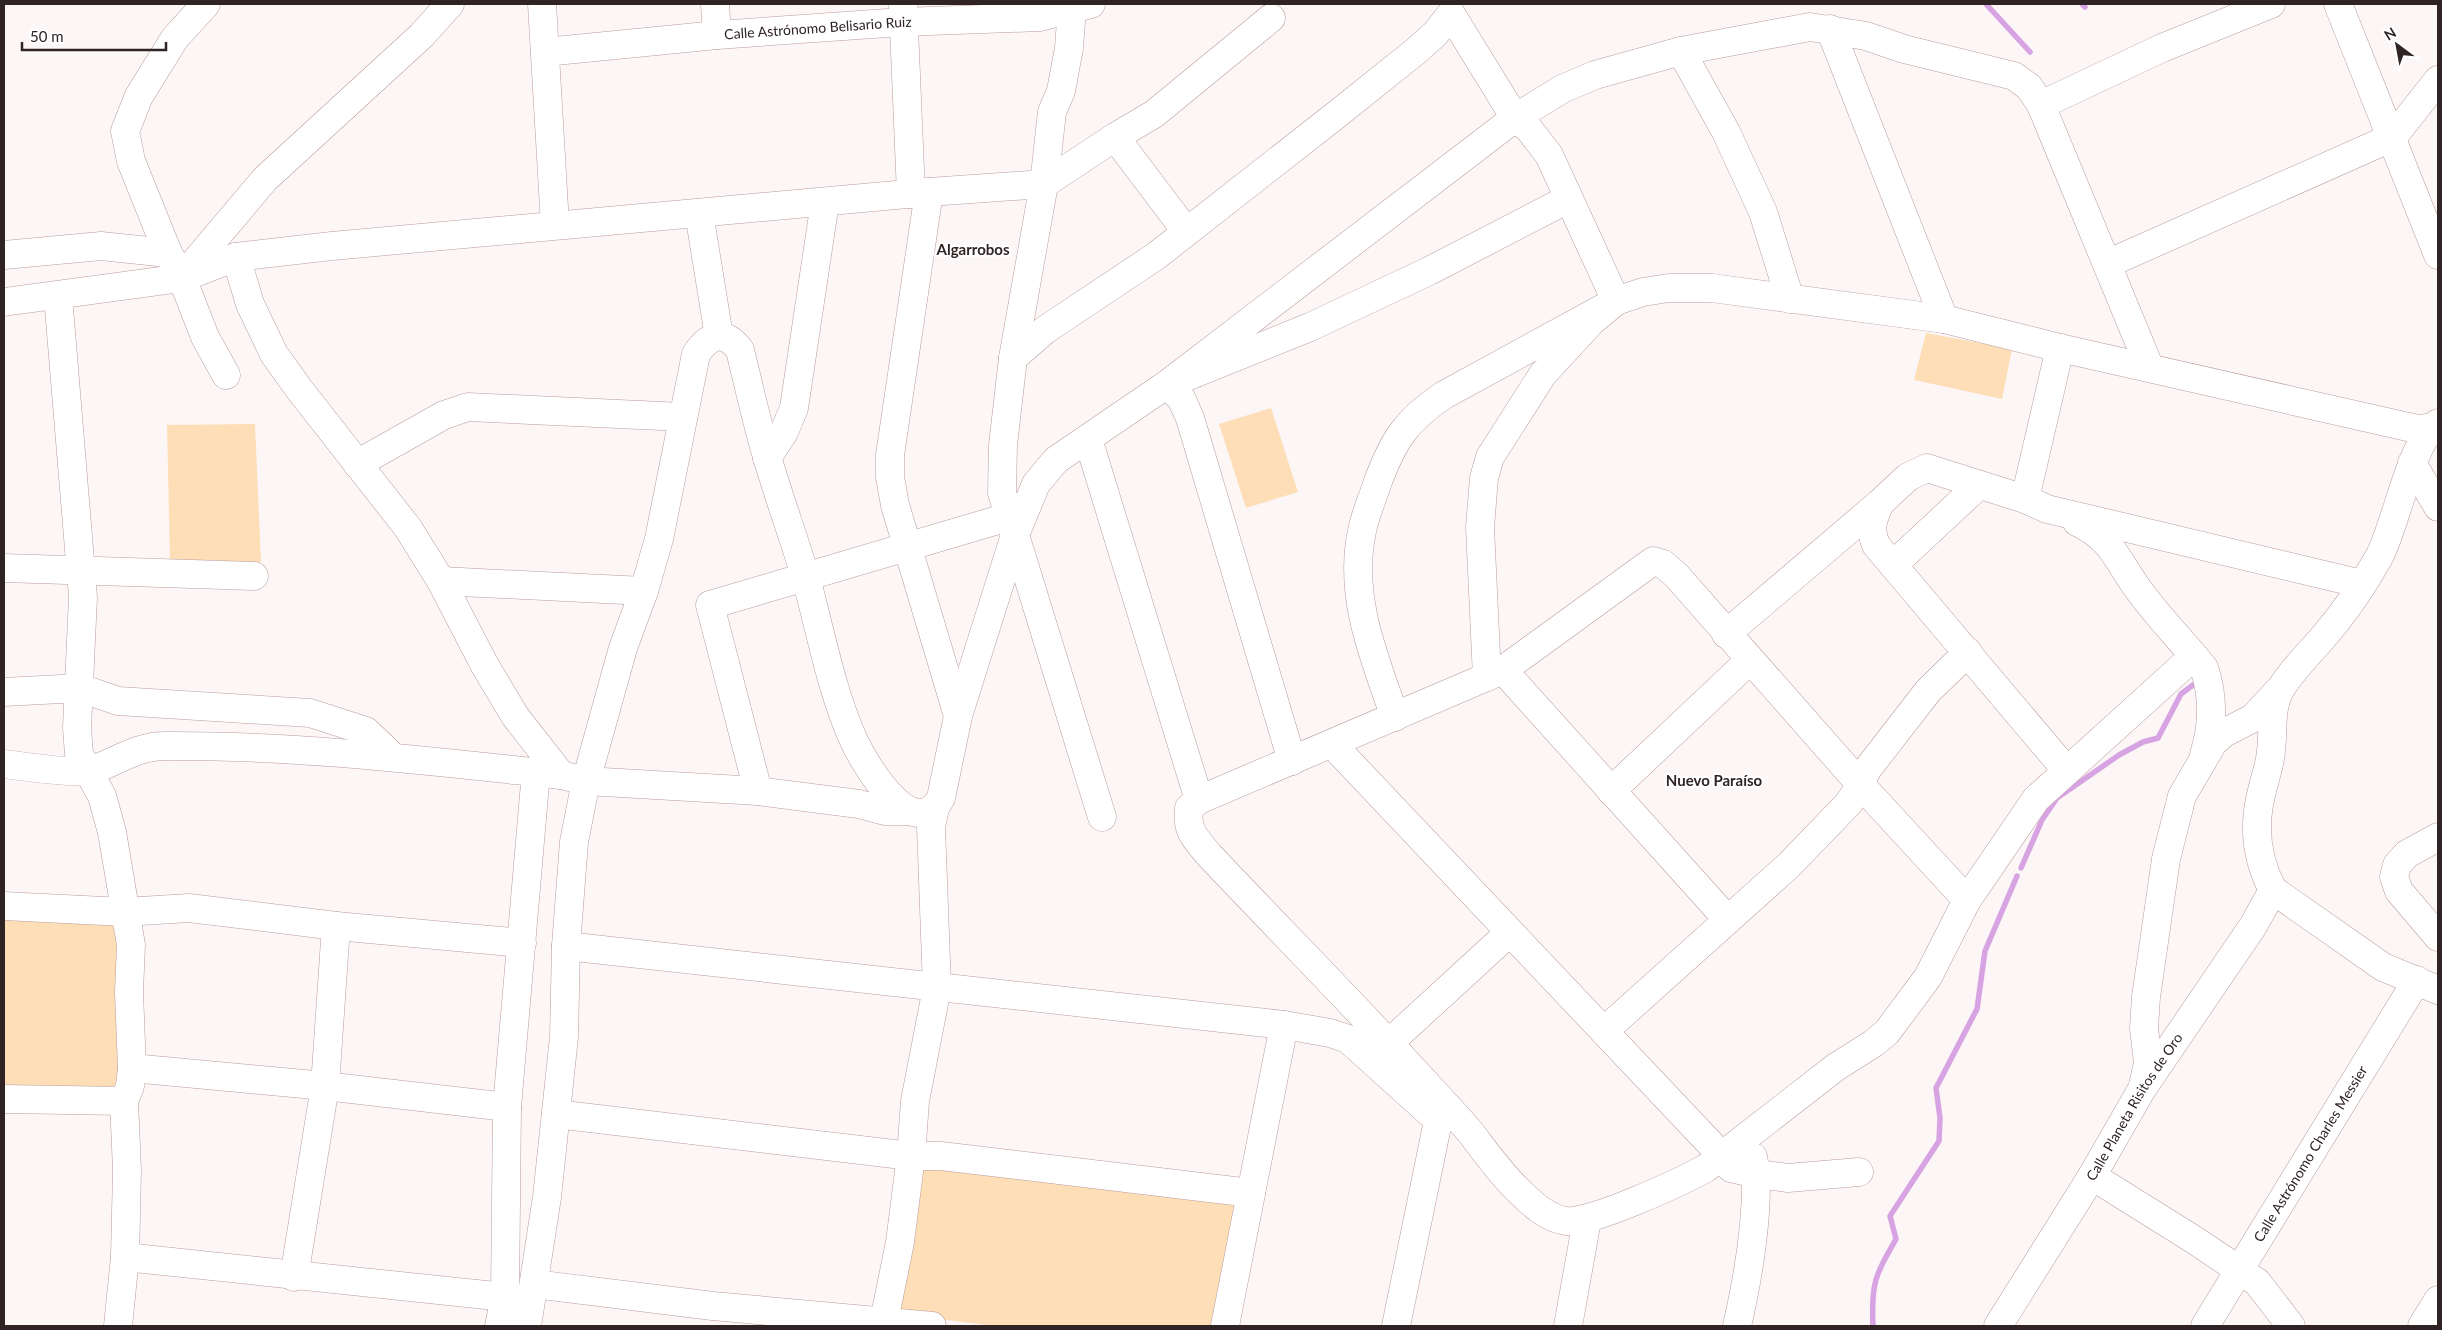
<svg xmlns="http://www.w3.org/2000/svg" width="2442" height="1330" viewBox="0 0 2442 1330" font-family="Lato,sans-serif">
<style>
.green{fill:#fddeb7}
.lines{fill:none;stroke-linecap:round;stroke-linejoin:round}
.stream{stroke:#d7a3e2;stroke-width:5.5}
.minor-casing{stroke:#ba9c9d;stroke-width:29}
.minor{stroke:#fff;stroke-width:28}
.labels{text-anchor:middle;stroke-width:4.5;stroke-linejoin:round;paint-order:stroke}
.street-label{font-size:14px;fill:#2f2324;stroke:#fff}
.neighbourhood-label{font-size:15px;font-weight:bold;fill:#2f2324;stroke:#fff}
</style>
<rect width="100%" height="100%" fill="#fdf6f6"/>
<g class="green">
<polygon points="1926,333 2012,349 2002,399 1914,380"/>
<polygon points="1271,408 1298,492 1246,508 1219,424"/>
<polygon points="255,424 261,562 170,560 167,425"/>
<polygon points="4,915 114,919 123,946 118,1084 109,1089 4,1086"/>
<polygon points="924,1164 1226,1198 1234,1205 1236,1214 1220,1326 993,1326 908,1315 896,1305 914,1180"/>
</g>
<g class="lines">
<g class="stream">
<polyline points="1986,4 2030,52"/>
<polyline points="2082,4 2085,7"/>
<polyline points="2021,868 2042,820 2057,798 2119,755 2143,742 2158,738 2181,694 2193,685"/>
<path d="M1873,1326C1871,1283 1875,1276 1896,1239L1890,1216L1939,1141L1940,1118L1936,1088L1977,1009L1985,951L2017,876"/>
</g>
<defs>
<g id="minor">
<polyline points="206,4 175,38 139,96 125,131 131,161 168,253 182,278 205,337 226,375"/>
<polyline points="542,4 555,225"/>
<polyline points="715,4 717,35"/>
<polyline points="903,4 911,194"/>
<polyline points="2338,4 2438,255"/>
<polyline points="1072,8 1069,48 1061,91 1052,112 1044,184 1013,358 1003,445 1002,493 1102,817"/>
<polyline points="1830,29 1944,319"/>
<polyline points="1681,51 1726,132 1763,212 1790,299"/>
<path id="s1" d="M545,52L717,35L902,22L1040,17L1091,4"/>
<polyline points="2041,105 2162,48 2271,4"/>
<polyline points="1115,137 1186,231"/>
<polyline points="929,192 890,455 890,477 895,505 958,716"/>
<polyline points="699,213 719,336"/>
<polyline points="4,255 101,246 168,253"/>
<polyline points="236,257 250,304 274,354 299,389 408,528 441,581 484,664 515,716 561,775"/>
<polyline points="2107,264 2393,137 2438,80"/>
<polyline points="184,275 265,179 421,36 450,4"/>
<polyline points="58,296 83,597 77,728 79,754 102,796 112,832 131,945 129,992 132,1068 130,1086 124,1101 127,1170 125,1257 118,1326"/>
<polyline points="4,302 182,278 236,257 332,246 929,192 1044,184 1115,137 1154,114 1271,18"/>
<polyline points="1013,358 1045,330 1156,256 1336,115 1416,51 1435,34 1451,14 1515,118 1529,129 1549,155 1616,301 1592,321 1543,374 1490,457 1484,478 1480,527 1487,677"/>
<path d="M2438,423C2411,440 2396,526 2379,557C2363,586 2342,616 2320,641C2307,655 2294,669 2283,685C2269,707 2274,726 2271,751C2270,766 2264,780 2261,795C2253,828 2257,860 2273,890L2383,967L2438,990"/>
<path d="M1088,439L1199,800L1189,808C1186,831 1195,838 1209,855C1280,930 1353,1004 1423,1080C1439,1098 1456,1115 1471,1133C1487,1154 1500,1173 1519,1191C1532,1204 1547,1218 1566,1221C1588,1225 1683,1181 1706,1168L1836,1067L1874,1043L1887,1032L1928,977L1967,900L2036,799L2194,656"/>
<polyline points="767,458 784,432 794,408 825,202"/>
<polyline points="2412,463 2438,507"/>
<polyline points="357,464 444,415 468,407 683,417"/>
<polyline points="2025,499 2060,348"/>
<path d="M1880,503C1873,519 1869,528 1876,545L2067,771"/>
<path d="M2077,522C2114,540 2116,559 2138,589C2158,617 2183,642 2204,668C2214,697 2213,726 2204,755"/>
<polyline points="1893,565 1979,485"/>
<polyline points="4,568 254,576"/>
<polyline points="441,581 644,591"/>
<polyline points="1726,634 1880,503 1908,477 1927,468 2025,499 2047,509 2362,584"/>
<polyline points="1503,670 1728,920"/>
<polyline points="4,692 80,688 118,701 310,713 366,731 393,757"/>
<path d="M1395,717C1374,657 1348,596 1362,531C1365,515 1372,500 1377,484C1393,441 1405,421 1444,395L1616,301L1643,292L1669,288H1712L1944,319L2060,348L2417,429L2438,427"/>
<polyline points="1332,744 1722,1156 1731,1168 1757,1174 1788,1178 1859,1172"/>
<polyline points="1292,761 1190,418 1181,398 1166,385 1310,327 1429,271 1568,199"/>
<path d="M4,764C19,766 80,774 90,771C116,762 137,746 165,746C298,745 429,761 561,775L586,781L758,791L859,804L885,811H910"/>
<polyline points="758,791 710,605 1008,517"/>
<polyline points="1611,791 1750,660"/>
<polyline points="1199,800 1503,670 1653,561 1663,564 1676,575 1861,785 1967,900"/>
<polyline points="2438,837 2407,854 2397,865 2394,877 2399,891 2438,937"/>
<polyline points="4,906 124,912 189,908 336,926 522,943"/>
<polyline points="566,946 1284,1025 1330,1033 1348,1039 1440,1122"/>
<polyline points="1604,1031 1788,866 1848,804 1861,785 1866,771 1928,691 1968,652"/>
<polyline points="1389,1043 1510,932"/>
<polyline points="132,1068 325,1086 507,1107"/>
<polyline points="2143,1086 2148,1063 2144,1028 2146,997 2166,859 2182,796 2213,743 2224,733 2253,718 2278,691"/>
<polyline points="4,1099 124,1101"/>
<polyline points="556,1114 911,1156 941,1156 1251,1193"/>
<polyline points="2092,1176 2196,1241 2257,1282 2291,1326"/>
<polyline points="125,1257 505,1297"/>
<polyline points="294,1277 325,1086 336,926"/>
<polyline points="534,1284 713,1306 932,1326"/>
<polyline points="499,1326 505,1297 507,1107 536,772"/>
<path d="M527,1326L547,1197L564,1037L566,946L574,842L586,781L623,648L644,591L659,539L696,354C710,334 724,329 740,350C749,387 757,424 768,460C780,501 795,541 807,582C821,634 832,693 854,741C866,766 913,846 941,798L958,716L1015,535L1036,484L1056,460L1166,385L1515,118L1562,89L1595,75L1681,51L1810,27L1866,36L1904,49L2014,76L2029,87L2041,105L2149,366"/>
<polyline points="883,1326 900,1242 911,1156 915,1101 937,988 931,827 935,808"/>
<polyline points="1225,1326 1284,1025"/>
<polyline points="1396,1326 1438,1121"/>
<polyline points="1568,1326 1587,1220"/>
<path d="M1737,1326C1748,1278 1757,1226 1756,1176C1756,1170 1754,1163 1753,1157"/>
<path id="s2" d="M1998,1326L2092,1176L2142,1089L2253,926L2273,890"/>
<path id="s3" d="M2205,1326L2417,980"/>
<polyline points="2422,1326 2438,1300"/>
</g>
</defs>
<use href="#minor" class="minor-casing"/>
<use href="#minor" class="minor"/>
</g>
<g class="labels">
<g class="street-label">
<text dy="5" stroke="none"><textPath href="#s1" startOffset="274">Calle Astrónomo Belisario Ruiz</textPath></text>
<text dy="5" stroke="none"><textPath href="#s2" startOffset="258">Calle Planeta Risitos de Oro</textPath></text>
<text dy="5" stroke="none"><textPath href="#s3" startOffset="202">Calle Astrónomo Charles Messier</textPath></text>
</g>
<g class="neighbourhood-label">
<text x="973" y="255">Algarrobos</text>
<text x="1714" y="786">Nuevo Paraíso</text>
</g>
</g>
<rect width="2442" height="1330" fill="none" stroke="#2f2324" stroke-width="10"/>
<g transform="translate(2397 45) rotate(328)" stroke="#ffffff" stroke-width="4" paint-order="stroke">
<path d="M0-4L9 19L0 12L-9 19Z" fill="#2f2324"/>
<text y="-8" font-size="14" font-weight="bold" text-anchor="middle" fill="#2f2324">N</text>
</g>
<path d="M22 42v8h144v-8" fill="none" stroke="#2f2324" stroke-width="2.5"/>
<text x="30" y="42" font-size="15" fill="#2f2324" stroke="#ffffff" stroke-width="4" paint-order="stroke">50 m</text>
</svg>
